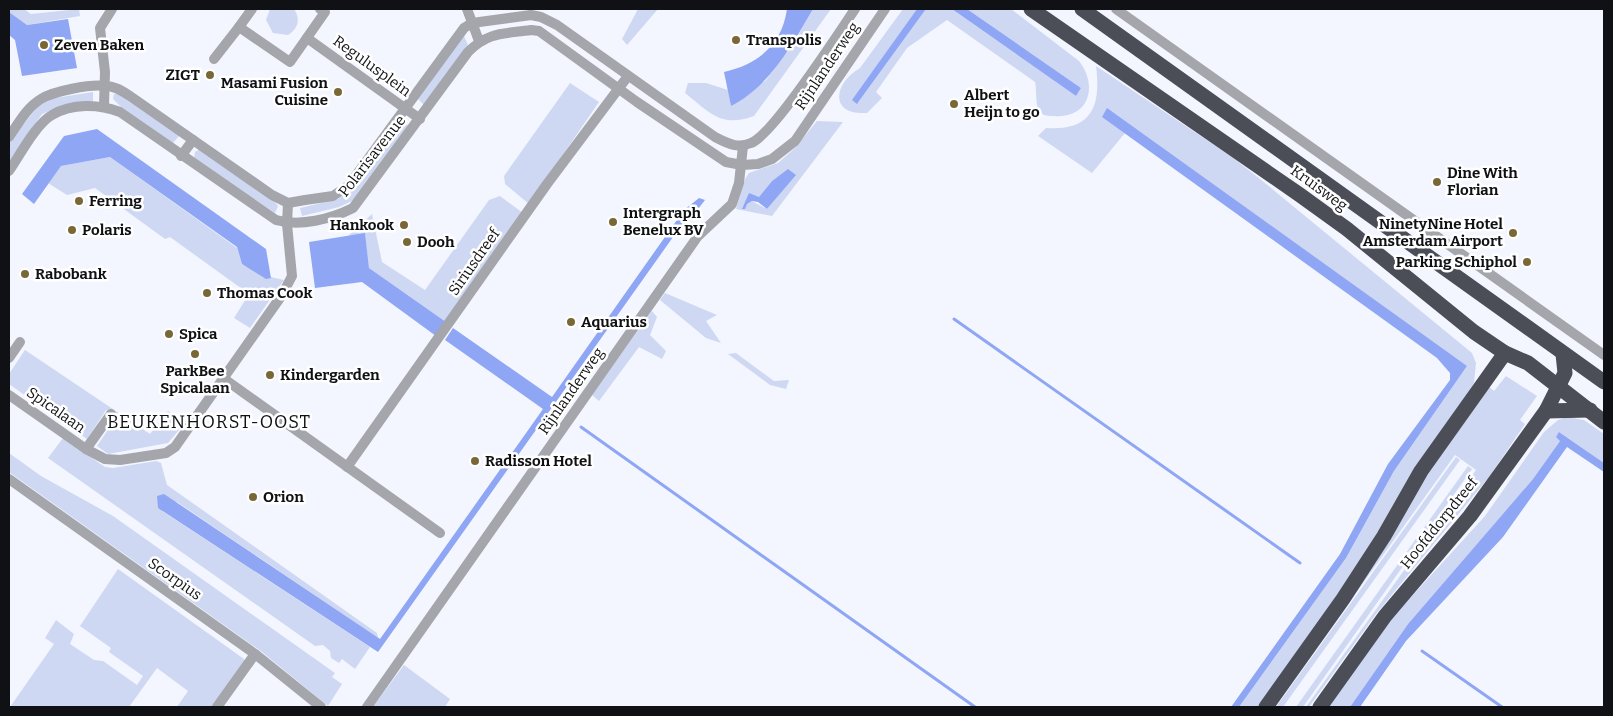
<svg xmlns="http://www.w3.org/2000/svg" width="1613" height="716" viewBox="0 0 1613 716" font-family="Bitter,serif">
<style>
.green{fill:#cfd8f3;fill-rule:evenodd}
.water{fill:#8ea6f4}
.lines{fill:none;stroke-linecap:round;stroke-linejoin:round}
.stream{stroke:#8ea6f4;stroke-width:3}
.minor{stroke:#a5a6ab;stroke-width:10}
.highway{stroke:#4b4e57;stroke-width:15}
.poi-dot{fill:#796735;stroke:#fff;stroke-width:2}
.labels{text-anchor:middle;stroke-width:5;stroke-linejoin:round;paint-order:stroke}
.poi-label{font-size:15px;font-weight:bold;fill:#101114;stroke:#fff;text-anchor:start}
.street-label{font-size:15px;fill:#101114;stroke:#fff}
.quarter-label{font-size:18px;letter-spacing:1px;fill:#101114;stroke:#fff}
</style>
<rect width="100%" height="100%" fill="#f3f6ff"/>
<g class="green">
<polygon points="9,9 24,9 31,14 79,9 80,16 27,25 9,12"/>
<path d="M270,9H294C301,19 298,29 288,35L273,33L266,20Z"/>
<polygon points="638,9 658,9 627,45 622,39"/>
<path d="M813,9H831L754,116C721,128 710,113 685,93L688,83H706L728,90L731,106L766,80L792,46Z"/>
<path d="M903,9H917L853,100L858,103L926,9H952L1076,96L1081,88L967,9H1011L1079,61C1098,85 1090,119 1054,116C1049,116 1043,116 1040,112C1035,107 1037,90 1035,82L947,20L907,48L876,92L882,98L867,113C828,115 834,83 860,68Z"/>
<polygon points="464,36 468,45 424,105 417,98"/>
<path d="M1096,66L1232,157L1260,179L1472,353L1476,363L1474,383L1377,539L1259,707H1239L1346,558L1394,471L1467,366L1102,117L1125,133L1092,173L1038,136L1046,128C1093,131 1101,105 1096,66Z"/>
<polygon points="570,83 599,102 529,204 505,184 504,176"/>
<polygon points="93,92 93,102 55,109 42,114 9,162 9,143 38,106 55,98"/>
<polygon points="120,93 180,135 173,143 120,106 113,99 114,94"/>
<polygon points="400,119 410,127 354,200 339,207 302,216 300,208 338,199 351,189"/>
<path d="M817,121L843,122L772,216L736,209L745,179L749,173L778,163L795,148ZM788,170L795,175L767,209L752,201L747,204L754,196L759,197L772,181Z"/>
<polygon points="200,149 274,201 278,206 275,213 194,158 195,152"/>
<polygon points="110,157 237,248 242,264 271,277 284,280 250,328 234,318 249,294 170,237 165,239 95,188 67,195 48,183 61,166"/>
<polygon points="500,196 523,213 446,322 369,268 365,234 348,236 372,214 382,262 425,290 489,200"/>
<polygon points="665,293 717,315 706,321 721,343 706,338 660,300"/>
<polygon points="652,311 657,317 650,335 666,351 662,359 639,347 599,401 592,395"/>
<polygon points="25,350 150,434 168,411 185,423 168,443 108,454 97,446 116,418 106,410 87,439 9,384 9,374"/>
<polygon points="736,353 774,381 789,380 786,389 770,385 728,354"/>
<polygon points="1506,376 1537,396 1520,420 1525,424 1489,477 1376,614 1309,707 1306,707 1476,470 1455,455 1274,707 1422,478 1488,386 1494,391"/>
<polygon points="1568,417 1584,420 1604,434 1604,463 1559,432 1560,441 1533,479 1408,624 1350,707 1329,707 1392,618 1485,516 1544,432 1558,420"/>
<polygon points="63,438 105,467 113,468 156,461 161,463 167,485 377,633 378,638 177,502 162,511 370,647 355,669 342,659 339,663 331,658 330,651 323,645 315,646 48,458"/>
<polygon points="9,453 41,476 113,516 335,673 332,677 342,684 328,706 262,652 9,472"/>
<polygon points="1456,457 1460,460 1283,707 1276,707"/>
<polygon points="1468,466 1472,469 1303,707 1296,707"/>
<polygon points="118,569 244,659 245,662 212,707 177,707 188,691 157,668 129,707 10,707 54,644 45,638 56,620 74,634 70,644 94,660 103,661 137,685 143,676 109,652 111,648 80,626"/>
<polygon points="404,665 450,699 445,707 373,707"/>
</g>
<g class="water">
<path d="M787,9H813C792,45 770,86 731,106L724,72C758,64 782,45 787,9Z"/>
<polygon points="917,9 926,9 857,104 852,100"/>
<polygon points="952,9 967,9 1081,88 1076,96"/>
<polygon points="9,12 27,25 68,19 77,68 22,76 15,40 9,35"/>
<polygon points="1107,108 1467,366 1394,471 1346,558 1239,707 1231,707 1340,554 1388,464 1450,380 1450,373 1437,358 1102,117"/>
<polygon points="97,129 266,249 271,278 266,279 242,264 237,247 110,157 61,166 34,204 22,194 64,136"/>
<polygon points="788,169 796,175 767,209 758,202 752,201 747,204 745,209 742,209 749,193 759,197 772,181"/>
<polygon points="699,198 705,200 698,209 688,216 378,652 158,508 157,496 164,494 380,639 543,409 445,340 453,328 552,397 684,210"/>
<polygon points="365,233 369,268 446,322 436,336 362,282 315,288 309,242"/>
<polygon points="1559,432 1604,463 1604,472 1567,447 1503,537 1406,641 1360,707 1350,707 1408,624 1533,479 1560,441 1556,437"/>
</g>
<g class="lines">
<g class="stream">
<polyline points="954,319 1300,563"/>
<polyline points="581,427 975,707"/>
<polyline points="1422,651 1502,707"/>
</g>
<g class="minor">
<polyline points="252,9 239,27 290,62 325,12 320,9"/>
<polyline points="467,9 479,41"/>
<polyline points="1116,9 1604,355"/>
<polyline points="307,38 420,119"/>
<polyline points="214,59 239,27"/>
<polyline points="104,106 105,72 100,28 112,9"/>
<path d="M9,137C18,124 27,107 41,99C54,91 90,84 105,86C115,86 122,91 130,96L272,195L288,203L305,200L333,196L349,185L464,28L472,23L531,15L541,17L557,25L715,137C727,143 737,149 751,143C773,135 838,34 855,9"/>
<polyline points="181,156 193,140"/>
<path d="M9,171C20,155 36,124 52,115C72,103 99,104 120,112L276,220C300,227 331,219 353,208L468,52C489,31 505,34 531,30L539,31L637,102L726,162L742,165L758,164L772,159L795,141L885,9"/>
<polyline points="9,358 20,342"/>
<polyline points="223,378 440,533"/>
<polyline points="9,395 86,449 105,459 120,460 166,453 175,447 282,295 292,276 287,224 288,203"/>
<polyline points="86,449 111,414"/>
<polyline points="347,467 547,184 628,76"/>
<polyline points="9,479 255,654 321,707"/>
<polyline points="217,707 255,654"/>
<polyline points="367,707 698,236 732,204 739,183 743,146"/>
</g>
<g class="highway">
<polyline points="1031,9 1300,195 1347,229 1474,332 1505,353 1528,363 1604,422"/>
<polyline points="1082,9 1604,382"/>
<polyline points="1546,411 1590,410"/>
<polyline points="1266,707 1343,599 1384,536 1421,471 1505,353"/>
<polyline points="1320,707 1385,616 1470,516 1546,411 1565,373 1563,354"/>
</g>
</g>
<g class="poi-dot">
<circle cx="736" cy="40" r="5"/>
<circle cx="44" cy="45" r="5"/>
<circle cx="210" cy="75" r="5"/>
<circle cx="338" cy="92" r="5"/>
<circle cx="954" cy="104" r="5"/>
<circle cx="1437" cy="182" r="5"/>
<circle cx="79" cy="201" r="5"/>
<circle cx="613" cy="222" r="5"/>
<circle cx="404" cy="225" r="5"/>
<circle cx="72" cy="230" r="5"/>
<circle cx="1513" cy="233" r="5"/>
<circle cx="407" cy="242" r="5"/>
<circle cx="1527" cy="262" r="5"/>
<circle cx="25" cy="274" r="5"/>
<circle cx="207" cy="293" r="5"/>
<circle cx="571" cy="322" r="5"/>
<circle cx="169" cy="334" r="5"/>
<circle cx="195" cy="354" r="5"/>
<circle cx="270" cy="375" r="5"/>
<circle cx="475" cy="461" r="5"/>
<circle cx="253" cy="497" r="5"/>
</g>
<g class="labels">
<g class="poi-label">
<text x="746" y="45">Transpolis</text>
<text x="54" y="50">Zeven Baken</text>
<text x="200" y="80" text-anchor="end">ZIGT</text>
<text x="328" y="88" text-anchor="end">Masami Fusion<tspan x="328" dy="17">Cuisine</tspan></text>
<text x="964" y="100">Albert<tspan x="964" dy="17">Heijn to go</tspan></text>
<text x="1447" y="178">Dine With<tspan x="1447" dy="17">Florian</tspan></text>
<text x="89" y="206">Ferring</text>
<text x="623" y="218">Intergraph<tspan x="623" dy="17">Benelux BV</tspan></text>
<text x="1503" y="229" text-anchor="end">NinetyNine Hotel<tspan x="1503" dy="17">Amsterdam Airport</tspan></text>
<text x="394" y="230" text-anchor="end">Hankook</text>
<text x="82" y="235">Polaris</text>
<text x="417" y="247">Dooh</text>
<text x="1517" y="267" text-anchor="end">Parking Schiphol</text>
<text x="35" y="279">Rabobank</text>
<text x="217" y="298">Thomas Cook</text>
<text x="581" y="327">Aquarius</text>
<text x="179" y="339">Spica</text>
<text x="195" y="376" text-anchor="middle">ParkBee<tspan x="195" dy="17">Spicalaan</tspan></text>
<text x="280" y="380">Kindergarden</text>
<text x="485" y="466">Radisson Hotel</text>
<text x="263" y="502">Orion</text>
</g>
<g class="street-label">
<text transform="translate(372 66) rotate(36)" y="5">Regulusplein</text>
<text transform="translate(827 66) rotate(-56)" y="5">Rijnlanderweg</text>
<text transform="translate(372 156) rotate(-52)" y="5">Polarisavenue</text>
<text transform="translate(1319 188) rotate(36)" y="5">Kruisweg</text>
<text transform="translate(474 262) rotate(-55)" y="5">Siriusdreef</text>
<text transform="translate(571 391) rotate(-55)" y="5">Rijnlanderweg</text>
<text transform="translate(56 410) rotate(35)" y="5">Spicalaan</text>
<text transform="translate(1439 523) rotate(-51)" y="5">Hoofddorpdreef</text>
<text transform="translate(175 579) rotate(35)" y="5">Scorpius</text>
</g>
<g class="quarter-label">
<text x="209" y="428">BEUKENHORST-OOST</text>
</g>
</g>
<rect width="1613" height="716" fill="none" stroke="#101114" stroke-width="20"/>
</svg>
